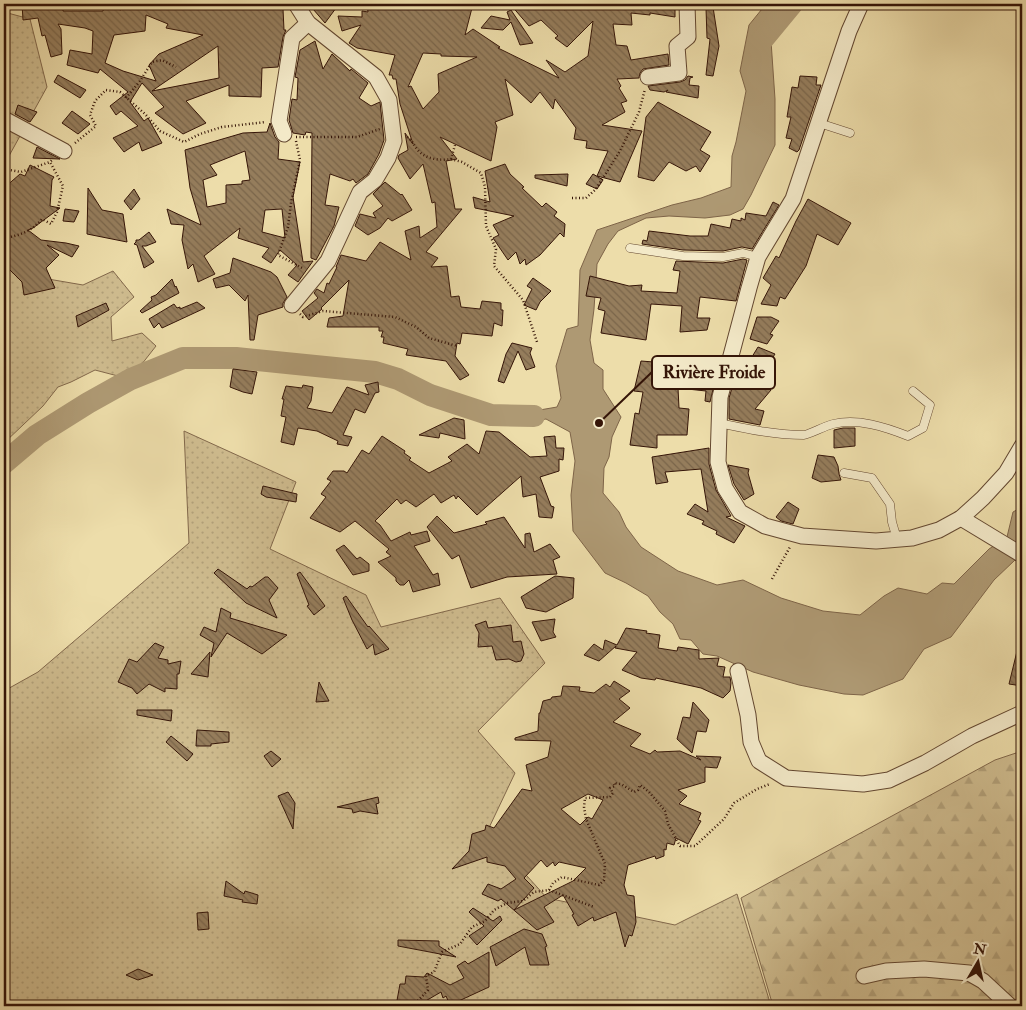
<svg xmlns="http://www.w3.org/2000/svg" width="1026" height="1010" viewBox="0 0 1026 1010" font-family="'IM FELL Double Pica',serif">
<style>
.grass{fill:url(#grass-dots);stroke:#82684b}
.forest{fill:url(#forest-firs);stroke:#82684b}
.water{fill:#ae9973;stroke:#7e6448}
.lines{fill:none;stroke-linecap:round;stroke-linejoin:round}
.river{stroke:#ae9973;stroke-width:22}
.building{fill:url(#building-back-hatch);stroke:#351508;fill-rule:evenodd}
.service-casing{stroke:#634730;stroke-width:9}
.minor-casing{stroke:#634730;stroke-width:17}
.path{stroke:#351508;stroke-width:2.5;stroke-dasharray:1 2.5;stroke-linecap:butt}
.service{stroke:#f3e9c8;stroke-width:8}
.minor{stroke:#f3e9c8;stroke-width:15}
.leader{fill:none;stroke:#351508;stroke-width:2}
.callout-dot{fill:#351508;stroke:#f3e9c8;stroke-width:2}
.callout{fill:#f3e9c8;stroke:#351508;stroke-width:2}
.callout-label{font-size:18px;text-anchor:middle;font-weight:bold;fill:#351508}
</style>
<defs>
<pattern id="grass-dots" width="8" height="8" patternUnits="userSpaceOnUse" patternTransform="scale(1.25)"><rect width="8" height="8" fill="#cebb8e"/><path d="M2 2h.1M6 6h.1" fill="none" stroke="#b2a079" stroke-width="1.8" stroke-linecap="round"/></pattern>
<pattern id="forest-firs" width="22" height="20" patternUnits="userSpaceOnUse" patternTransform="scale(1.25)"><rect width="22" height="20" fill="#cebb8e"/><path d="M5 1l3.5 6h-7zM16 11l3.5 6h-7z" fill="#b2a079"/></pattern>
<pattern id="building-back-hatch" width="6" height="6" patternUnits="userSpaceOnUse" patternTransform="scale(1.25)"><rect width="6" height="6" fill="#957d5c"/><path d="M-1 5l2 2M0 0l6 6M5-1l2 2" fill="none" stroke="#7a654a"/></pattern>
</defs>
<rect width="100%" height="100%" fill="#edddaa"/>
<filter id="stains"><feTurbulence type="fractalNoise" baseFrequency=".004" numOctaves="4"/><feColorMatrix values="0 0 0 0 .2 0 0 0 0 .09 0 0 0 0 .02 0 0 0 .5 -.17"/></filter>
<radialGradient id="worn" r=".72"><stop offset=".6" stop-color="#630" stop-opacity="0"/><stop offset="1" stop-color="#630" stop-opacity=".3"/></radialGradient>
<g class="grass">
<polygon points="4,12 30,19 47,87 4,165"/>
<polygon points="4,247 48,279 83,285 113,271 134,297 111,317 112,341 142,333 156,346 138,369 118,376 95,370 71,382 58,387 43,406 4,443"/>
<polygon points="184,431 296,482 270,549 366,595 381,627 500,598 545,663 478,731 515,773 487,832 547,898 675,925 737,894 771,1006 4,1006 4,691 38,672 189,543"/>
</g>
<polygon class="forest" points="1022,751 1022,1006 773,1006 741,898 995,760"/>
<polygon class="water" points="766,4 792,4 773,21 771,41 775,99 775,145 751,195 743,209 730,215 705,218 669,216 646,218 618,231 608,244 597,264 594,309 590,340 594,363 603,370 603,389 621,417 612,437 609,457 604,468 603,493 619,512 626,527 641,547 678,571 717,585 743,580 781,598 823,611 860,615 884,596 898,588 927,594 942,583 954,584 989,549 1007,537 1013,512 1022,507 1022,546 1015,560 994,580 951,637 924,649 903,679 863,695 844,694 799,685 753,672 717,656 703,654 691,640 680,639 673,624 660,612 648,596 626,583 605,573 573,531 571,495 575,461 570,432 546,419 529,422 505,416 557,407 561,398 556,366 567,329 578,326 580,270 597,230 672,205 701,198 731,187 732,156 736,142 746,91 740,71 749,25"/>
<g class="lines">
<g class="river">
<polyline points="760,52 759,44 792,4"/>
<polyline points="4,463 37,435 88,403 131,379 183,358 236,358 375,372 398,379 430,395 491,415 534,416"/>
</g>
</g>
<g class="building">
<path d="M22,4H64L63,11H103L104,6L121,10L123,4H277L283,9L284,30H286L283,37L278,67L262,68L261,97L229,96V85L186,101L206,123L183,134L155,113L164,107L142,83L130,102L144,121L148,118L162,143L142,151L139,142L124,152L113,138L138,126L121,111L116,115L110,106L128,92L100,69L98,73L67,65L70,50L92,54L93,31L85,28L58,24L61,29L62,54L51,57L45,35L42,36L38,18L23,20ZM146,15L168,24L166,28L203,35L159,54L149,65L156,81L123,71L105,63L114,35L145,31ZM218,46L219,78L152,91L159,86Z"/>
<polygon points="321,4 339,4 325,23 313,9"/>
<path d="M367,4H473L465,35L473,29L500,47L498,48L559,78L546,60L565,72L588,56L593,21L567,47L555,38L558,36L541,20L529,26L510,4H556L565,10L568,4L576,8L577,4H675V17L650,13V15L631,13L632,25L613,24L616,45L627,46L631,60L668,54L669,65L643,69L640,73L639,78L617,79L621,86L619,88L627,101L621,103L625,112L602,125L642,131L620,182L597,176L608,151L586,148L587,141L574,139L576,128L555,99L553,109L540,92L531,103L505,79L513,115L495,122L497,127L491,161L440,137L457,159L446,161L455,209H462L426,252L438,258L431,267L447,266L451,297L459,296L461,307L480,309L482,301L501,303V310H503L502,326L494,323L492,336L462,333L460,344L457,343L455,356L469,375L460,380L446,361L406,355L408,349L383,343L384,337H381L383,331H379V327H327L329,318L343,316L349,280L321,308L322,309L309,320L302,311L318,298L314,293L317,289L324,293L327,283L329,284L337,267H336L341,255L366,261L380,242L411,260L405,231L419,226L420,238L437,227L435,202L432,203L423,164L410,179L398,158L399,155L408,150L405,133L413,144L400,104L396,79H393L392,75H389L395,55L357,48L349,43L361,25L342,31L338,16L362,17V11L368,12ZM423,53L441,54V56L477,57L438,74L439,92L423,109L411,86L408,87Z"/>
<polygon points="713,7 719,46 713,76 706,75 710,39 707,38 706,8"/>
<polygon points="511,10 533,43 520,45 511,22 503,30 481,28 491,16 510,20 507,12"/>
<polygon points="315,41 323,69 332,54 350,71 351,69 368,83 359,98 371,106 380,102 384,140 379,154 368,174 356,183 353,179 350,181 330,174 325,205 339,207 334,226 316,260 311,258 312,133 306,132 305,135 293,133 289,120 292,99 297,100 298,78 295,77 300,50"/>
<polygon points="58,75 86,90 80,98 54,82"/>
<polygon points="688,76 693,77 690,78 689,85 699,86 698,98 666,92 668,90 664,92 650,90 648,86 680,82 685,80"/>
<polygon points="800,76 817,77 816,85 821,85 799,150 797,152 789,148 792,139 786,138 791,117 787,117 792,87 798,88"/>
<polygon points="658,102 711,132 700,150 710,156 700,172 696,166 686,171 669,162 654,181 638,177 646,117"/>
<polygon points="18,105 37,112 30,122 15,114"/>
<polygon points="72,111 90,124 78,134 62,123"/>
<path d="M270,123L275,137L279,142L278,159L300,162L293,197L303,262L313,261L298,282L288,275L297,265L280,250L271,263L262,257L269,248L238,238L240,228L204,256L215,274L198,282L193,264L188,269L182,240L184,225L171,224L167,209L201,225L190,188L185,150L243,133L267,132ZM245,151L250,180L242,181V184L226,185V203L207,207L203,180L217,175L210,165ZM282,209L285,238L262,232L265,210Z"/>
<polygon points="37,147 60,159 33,158"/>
<polygon points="505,164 510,174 524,187 522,188 542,207 546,203 557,212 554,216 565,224 564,237 560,233 540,255 526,265 525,259 520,264 516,252 508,260 493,238 499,235 493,225 514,216 475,208 473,197 490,202 485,171"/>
<polygon points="30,165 54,177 52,180 50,206 60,208 33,228 28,230 41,240 66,243 79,246 72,257 47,245 59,255 46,268 55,288 24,295 22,282 9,269 4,273 4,188 20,174 25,176"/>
<polygon points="568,174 567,186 535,178 535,175"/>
<polygon points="593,174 603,180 597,189 586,184"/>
<polygon points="385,182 401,195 402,194 412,210 392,221 388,218 380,228 368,235 355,226 360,214 376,218 373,213 383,206 373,194"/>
<polygon points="88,188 102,210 123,214 127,242 87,234"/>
<polygon points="134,189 140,199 131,210 124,201"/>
<polygon points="808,199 851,223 838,245 817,234 806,266 785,299 780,297 777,306 761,304 771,285 763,278 776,256 779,258 796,221"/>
<polygon points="773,202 779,205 752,249 742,247 723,251 683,250 642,244 643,240 647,241 649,231 690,236 708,236 711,224 730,228 732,219 741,221 741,218 745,220 746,213 766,216"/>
<polygon points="65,209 79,211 74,222 63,221"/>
<polygon points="149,232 156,242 146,246 142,246 154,262 144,268 137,245 134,244 136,242 136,240 139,240"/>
<polygon points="233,258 271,272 277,277 287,297 283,303 283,307 258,315 254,340 250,340 248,295 245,301 229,285 216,288 213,279 230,273"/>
<polygon points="743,259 747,260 736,301 700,297 697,318 710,318 707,330 680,332 682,306 651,304 646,340 601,333 605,311 598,309 601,298 586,296 590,276 629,286 642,285 641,291 677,293 680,271 673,270 676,261 723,263"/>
<polygon points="533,278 551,291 540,302 536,310 524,305 532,289 527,286"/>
<polygon points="172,279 175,287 176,286 179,293 142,313 140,311 152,300 151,297 156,295"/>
<polygon points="197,302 205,308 162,328 159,323 154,328 149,319 174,304 177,308 180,307 180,309"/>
<polygon points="106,303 109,310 78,327 76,316"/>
<polygon points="757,317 771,317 779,321 770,334 773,335 767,344 750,339"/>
<polygon points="512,343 532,348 530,353 535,367 526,370 518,351 504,383 498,381 506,354"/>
<polygon points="758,347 775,354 762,374 761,384 771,390 755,409 764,411 760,425 729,419 729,398 737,371 744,370"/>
<polygon points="641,361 666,363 666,370 678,369 678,377 717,373 710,402 705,401 706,391 678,388 679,408 689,409 687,435 657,435 657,448 630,445 635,413 639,414 643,392 634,391"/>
<polygon points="233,369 257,372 252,394 243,392 230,387"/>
<polygon points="378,382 379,392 375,393 365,413 355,409 343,435 352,437 348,446 337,444 338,441 317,431 298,428 294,445 281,442 286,417 281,416 284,399 282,399 286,386 302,388 303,385 313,387 311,401 307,408 332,413 347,387 369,395 365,385"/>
<polygon points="454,418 464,420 465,439 440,433 439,438 419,435"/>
<polygon points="843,428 855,428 855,446 834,448 834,430"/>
<polygon points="486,431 499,432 530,457 547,456 544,437 555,436 556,448 564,448 563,460 559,459 559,471 540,477 551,506 554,507 552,518 539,517 536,494 523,497 521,476 477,515 458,496 456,499 454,495 441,503 434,494 416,507 406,500 401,504 397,499 375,521 380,525 391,541 410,532 411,535 427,531 430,541 414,546 433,575 438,573 440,585 413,592 409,580 404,585 400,585 396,581 396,578 378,562 391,556 386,552 389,549 355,521 340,532 310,518 326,497 321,494 331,481 327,479 333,471 344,471 347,473 362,450 369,454 382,436 405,451 404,453 411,458 409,460 429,473 452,461 448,457 467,444 479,454"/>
<polygon points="709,448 709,464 716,490 731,516 726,517 745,526 734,543 716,534 717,531 702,524 704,521 687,514 695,504 708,512 701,469 665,472 668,482 656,484 652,457"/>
<polygon points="818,455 834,457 838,466 839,474 841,480 821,482 812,478"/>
<polygon points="728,465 749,469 748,473 754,494 744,500 734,484"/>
<polygon points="263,486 297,494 296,502 266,497 261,494"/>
<polygon points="788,502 799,509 793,524 781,521 776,517"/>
<polygon points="437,516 454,533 487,524 485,522 504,517 525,548 525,534 530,533 534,552 550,544 560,557 553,560 557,574 507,577 471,588 459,555 452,559 427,527"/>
<polygon points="344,545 357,559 360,557 369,564 369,571 353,575 336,550"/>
<polygon points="218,569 247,589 250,586 252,587 265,577 268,577 278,588 269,600 277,618 246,603 214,573"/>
<polygon points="300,572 325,606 314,615 307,606 309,605 297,574"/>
<polygon points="555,576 574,578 573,598 546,612 526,608 521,597"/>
<polygon points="346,596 368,627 369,626 389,649 375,655 373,644 367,649 352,620 343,598"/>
<polygon points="221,608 231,613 230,618 287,635 262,654 227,633 211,657 214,643 200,635 204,627 216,632"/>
<polygon points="555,619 553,632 556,637 541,641 532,622"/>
<polygon points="486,621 488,628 511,625 513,642 521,641 524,654 521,661 516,662 509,659 496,660 492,646 478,647 479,633 475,625"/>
<polygon points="626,628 647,631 646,633 660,635 658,648 677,651 678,647 699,650 699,659 719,658 717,666 725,667 723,677 730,677 731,683 730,691 723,698 701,688 656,678 655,680 641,678 622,670 637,652 615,648 616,646 599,661 584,655 594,644 603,650 605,640 617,645"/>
<polygon points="155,643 164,647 158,658 168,660 168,664 181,661 179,674 177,674 177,689 165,688 165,692 149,684 137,694 132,688 118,682 129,659 137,662"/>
<polygon points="1018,647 1022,647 1022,686 1009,684"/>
<polygon points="210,652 208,677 191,674"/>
<path d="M614,681L630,691L619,699L630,708L613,722L641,734L630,746L650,754L655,750L657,752L680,751L701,760L696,756L721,757L717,768L705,767V782L678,790L687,796L679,804L701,813L698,820L701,821L688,844L676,838L674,845L667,843L666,850L664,849V856L656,859L655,856L628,865L624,885L627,895L634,896L636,922L632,936L629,935L625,947L616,912L594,921L593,917L578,926L572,915L574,914L563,895L544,907L554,922L537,930L501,899L498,901L482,894L488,884L501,889L516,879L505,866L487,862V857L452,869L469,851L472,834L485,830L486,825L494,828L522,789L532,791L526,765L548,757L551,741L515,740V738L538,731L539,713H540L543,701L551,699L552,697L561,696L563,686L580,687L579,691L594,693L606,684L610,687ZM588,794L603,800L592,819L588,817L580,825L561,809ZM541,860L547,867L553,862L555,866L559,862L586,868L573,881L514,910L534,888L524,878Z"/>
<polygon points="319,682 329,701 316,702"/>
<polygon points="693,702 709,720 706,732 697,731 692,753 677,739 683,717 690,718"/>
<polygon points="137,710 172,710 171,721 137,715"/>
<polygon points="197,730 229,732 229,742 211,744 211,746 196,746"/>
<polygon points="171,736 193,754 187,761 166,742"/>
<polygon points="271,751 281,759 272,767 264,756"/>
<polygon points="288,792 295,803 293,829 278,796"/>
<polygon points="378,797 379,803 376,804 378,814 360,811 353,813 352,809 337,807"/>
<polygon points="226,881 244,894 245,891 258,895 257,904 242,902 243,900 224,896"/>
<polygon points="473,908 493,921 500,916 502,920 477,945 469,936 484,926 469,912"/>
<polygon points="208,912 209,929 198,930 197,913"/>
<polygon points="524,929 542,934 547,946 545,947 549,965 530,965 525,947 496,966 490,947"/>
<polygon points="398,940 439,941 439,946 456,957 398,946"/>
<polygon points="489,952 489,987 450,1005 446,996 443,998 441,992 417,1006 396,1006 400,984 405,984 406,976 424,977 427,973 450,985 464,978 457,966 465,961 468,964"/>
<polygon points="138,969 153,975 138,980 126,975"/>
</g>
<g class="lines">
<defs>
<g id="service">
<polyline points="819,123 850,133"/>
<polyline points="630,248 683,256 723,257 743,253 758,257"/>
<path d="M719,423C747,429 775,435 804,435C808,435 825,426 833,424C858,418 885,427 908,436L923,428L930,405L913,391"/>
<polyline points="844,473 872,478 890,504 892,522 897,539"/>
</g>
<g id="minor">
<polyline points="861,4 849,31 793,199 758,257 749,288 720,397 718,462 725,488 740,512 765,526 802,536 876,541 912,538 939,530 961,518 983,498 1006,473 1022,446"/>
<polyline points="648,77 679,73 677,46 688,37 687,4"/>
<polyline points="4,119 64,151"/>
<polyline points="284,134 279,121 292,38 308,23"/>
<polyline points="292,305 328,261 360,192 375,180 388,158 394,141 389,100 376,77 308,23 296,4"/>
<polyline points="961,518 1022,555"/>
<polyline points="738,671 748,715 751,742 759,761 786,778 863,784 889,780 925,763 972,736 1022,713"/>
<polyline points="864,976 886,971 924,969 969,973 983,981 1010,1006"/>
</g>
</defs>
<use href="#service" class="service-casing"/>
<use href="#minor" class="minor-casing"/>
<g class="path">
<polyline points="126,98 140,81 152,62 162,60 176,67"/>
<polyline points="296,137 357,137 380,129"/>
<path d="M407,137C412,140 413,144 417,149C424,159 440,161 451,159L455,145"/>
<polyline points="296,141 300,160 291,203 288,227 278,255 304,269"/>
<polyline points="75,143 96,126 90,115 95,101 106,90 120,92 145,114 160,131 184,142 200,134 222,127 266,122"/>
<polyline points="451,159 462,162 481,173 485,187 486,226 496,249 494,266 523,300 537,342"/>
<polyline points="4,169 21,172 50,162"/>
<polyline points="4,181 8,181 8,171"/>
<polyline points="572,198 586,198 596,189 620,151 639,112 645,89"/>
<path d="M4,238C19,236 32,231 42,219L51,224L57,212L63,186L50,162L52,160"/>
<polyline points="300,314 303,317 323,311 395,317 416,327 429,338 457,346"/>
<polyline points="772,579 790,547"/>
<polyline points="549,890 553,883 562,877 599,885 604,880 605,864 586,819 584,807 585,798 610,797 613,793 610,788 615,786 614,783 621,784 634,792 638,790 640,785 649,792 665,811 668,824 680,846 695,846 724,819 734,803 757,789 770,784"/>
<polyline points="413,1006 428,990 426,976 434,972 442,952 460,944 472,927 485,921 494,910 507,903 523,901 534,892 549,890 594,907"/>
</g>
<use href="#service" class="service"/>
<use href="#minor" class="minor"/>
</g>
<path class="leader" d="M599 423L652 372"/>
<circle class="callout-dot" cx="599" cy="423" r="5"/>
<rect class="callout" x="652" y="356" width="123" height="33" rx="5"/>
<g class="callout-label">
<text x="714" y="378">Rivière Froide</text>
</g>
<rect width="1026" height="1010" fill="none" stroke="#edddaa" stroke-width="20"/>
<rect x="5" y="5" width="1016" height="1000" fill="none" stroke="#351508" stroke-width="2.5"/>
<rect x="10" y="10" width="1006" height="990" fill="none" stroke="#351508"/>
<g transform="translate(978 962) rotate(9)" stroke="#f3e9c8" stroke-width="4" paint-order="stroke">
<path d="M0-4L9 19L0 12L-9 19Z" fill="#351508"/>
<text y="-8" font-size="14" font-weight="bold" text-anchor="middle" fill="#351508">N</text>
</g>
<rect width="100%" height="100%" filter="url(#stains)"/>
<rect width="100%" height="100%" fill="url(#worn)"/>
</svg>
